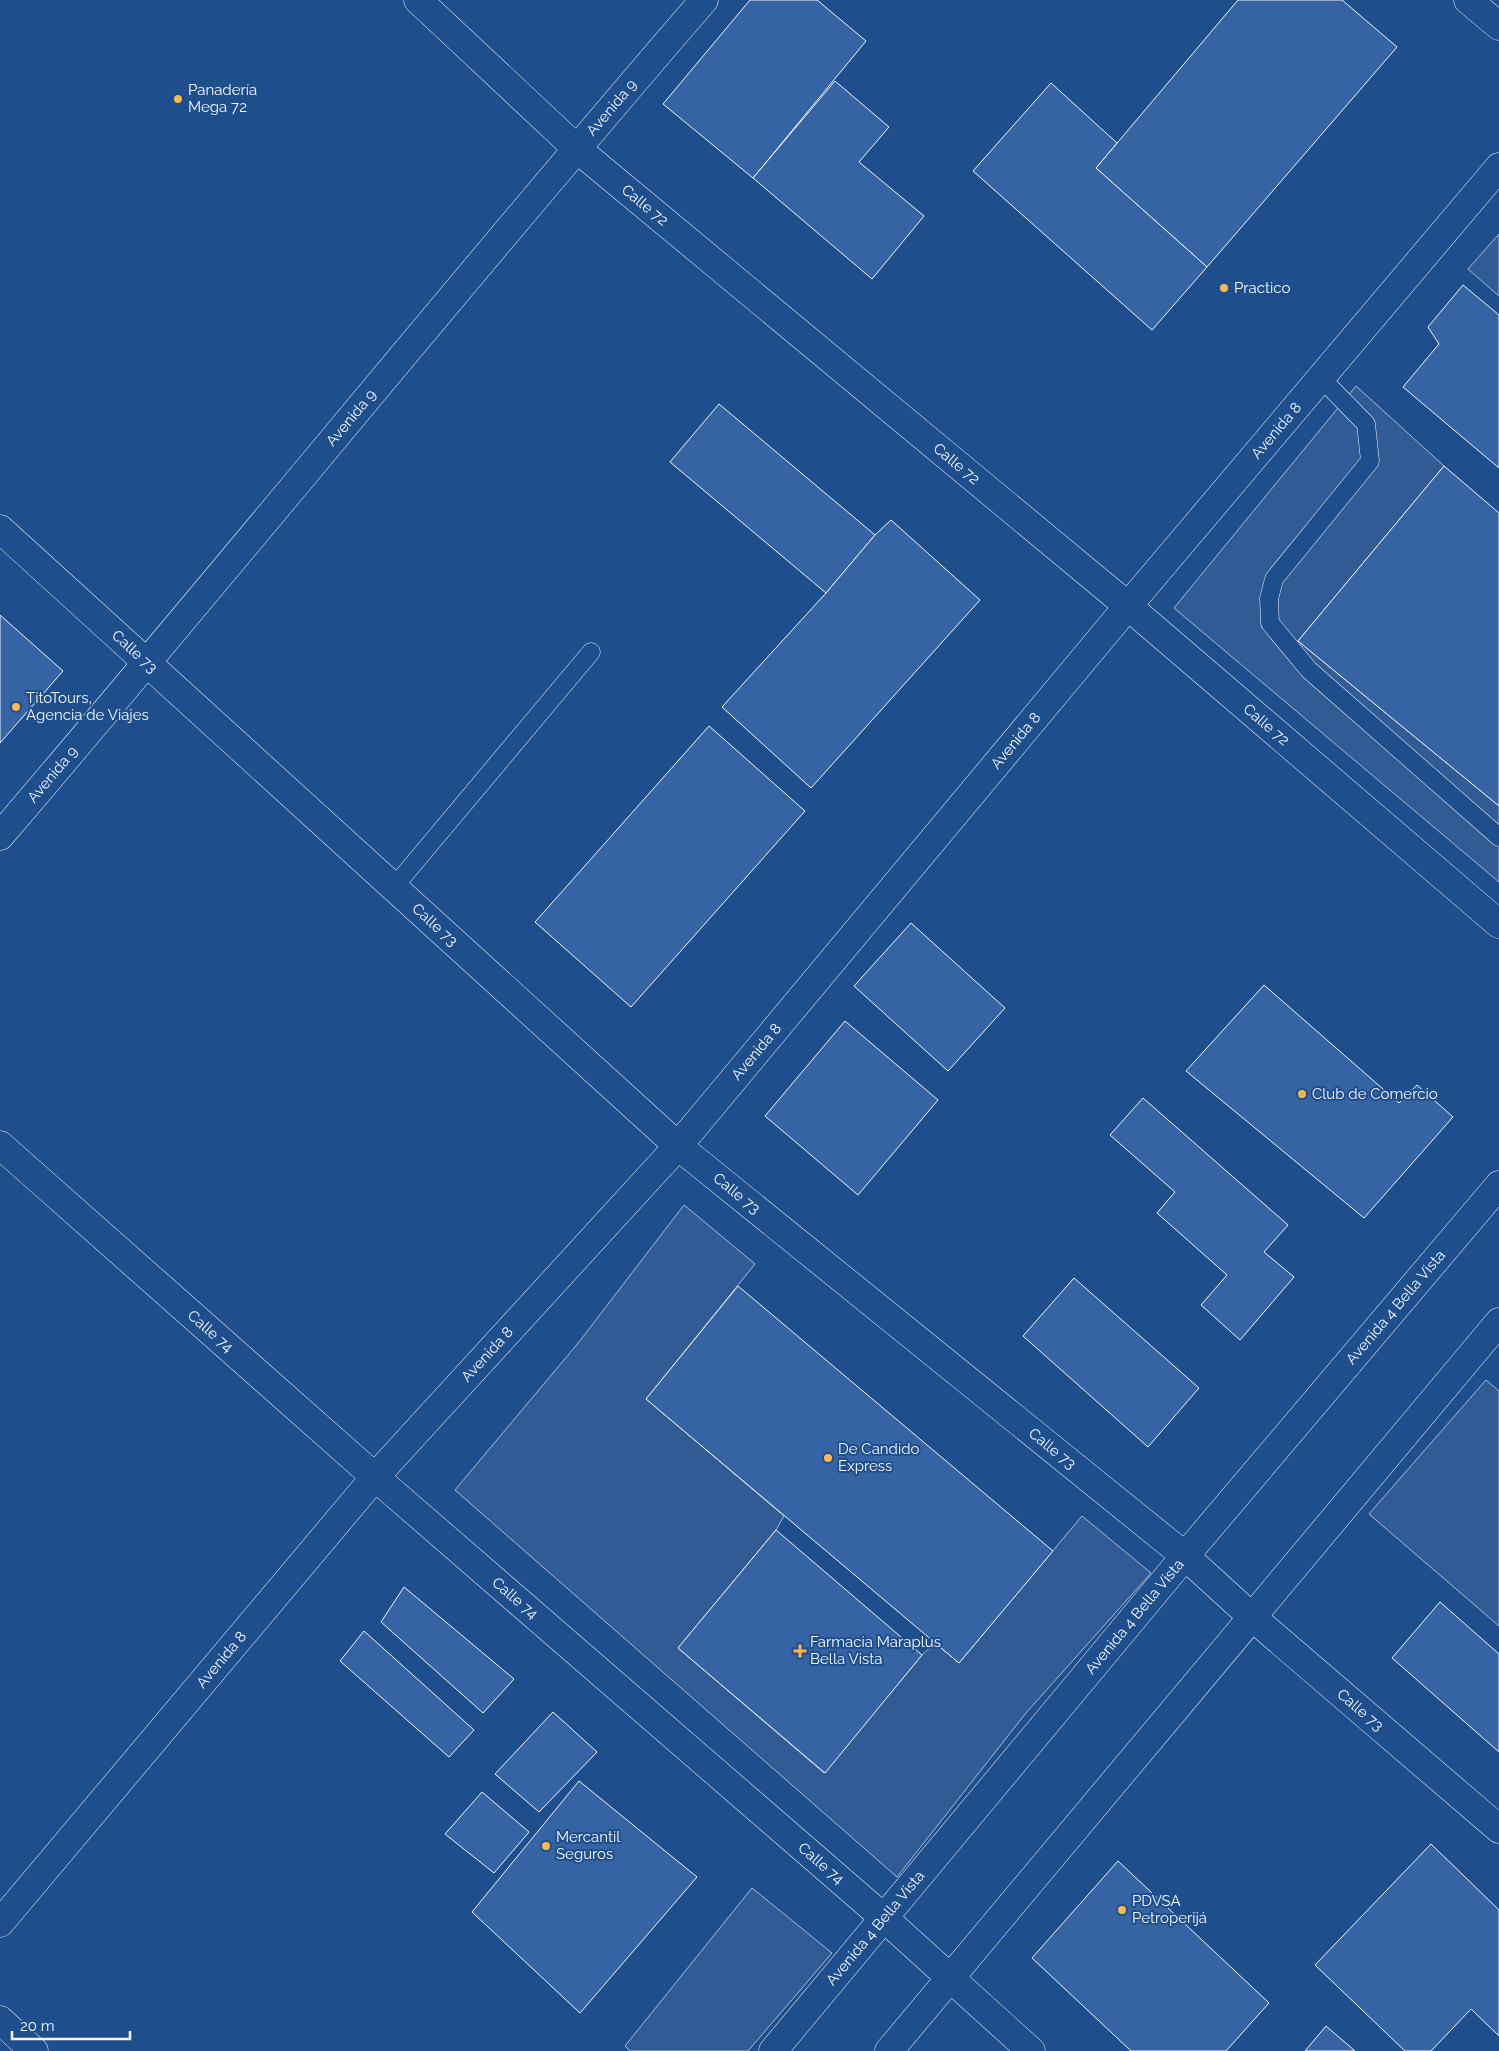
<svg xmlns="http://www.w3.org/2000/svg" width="1499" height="2051" viewBox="0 0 1499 2051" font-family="Raleway,sans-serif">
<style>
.parking{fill:#305b95;stroke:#a8bbd7}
.building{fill:#3563a3;stroke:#f2f6ff}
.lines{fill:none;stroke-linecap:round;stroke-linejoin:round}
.service-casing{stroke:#f2f6ff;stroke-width:19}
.minor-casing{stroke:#f2f6ff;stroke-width:29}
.tertiary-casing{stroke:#f2f6ff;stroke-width:29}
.service{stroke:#1f4e8c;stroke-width:18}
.minor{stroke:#1f4e8c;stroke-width:28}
.tertiary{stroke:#1f4e8c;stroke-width:28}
.poi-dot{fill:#ffb74d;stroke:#1f4e8c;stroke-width:2}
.labels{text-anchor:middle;stroke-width:4;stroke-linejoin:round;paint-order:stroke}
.poi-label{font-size:15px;fill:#f2f6ff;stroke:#1f4e8c;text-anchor:start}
.street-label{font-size:15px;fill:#f2f6ff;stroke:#1f4e8c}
</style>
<rect width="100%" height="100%" fill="#1f4e8c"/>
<g class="parking">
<polygon points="1499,234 1499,296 1468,269"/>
<polygon points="1356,386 1444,466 1298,641 1499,806 1499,882 1174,608"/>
<polygon points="684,1205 755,1264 646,1399 784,1516 776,1530 678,1648 824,1773 922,1655 935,1643 959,1663 1082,1516 1151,1573 1026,1713 897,1877 455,1490 579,1342"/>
<polygon points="1486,1380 1499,1391 1499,1626 1369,1514"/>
<polygon points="752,1888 832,1953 748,2051 630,2051 625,2046"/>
</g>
<g class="building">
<polygon points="750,0 817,0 866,41 753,178 663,104"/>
<polygon points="1238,0 1342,0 1397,47 1207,267 1096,168"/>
<polygon points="835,81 889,127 859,162 924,216 872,279 753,178"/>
<polygon points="1051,83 1117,143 1096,168 1207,267 1152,330 973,171"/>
<polygon points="1463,285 1499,315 1499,468 1403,387 1439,344 1428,327"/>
<polygon points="719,404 875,535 826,593 670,462"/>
<polygon points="1444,466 1499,513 1499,806 1298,641"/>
<polygon points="891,520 980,600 811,788 722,707 826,593 875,535"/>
<polygon points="0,615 63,671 0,743"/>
<polygon points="709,726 805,811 631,1007 535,922"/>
<polygon points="911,923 1005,1008 948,1071 854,986"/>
<polygon points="1264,985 1399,1103 1417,1085 1453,1117 1364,1218 1186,1071"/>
<polygon points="845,1021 938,1100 858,1195 765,1116"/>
<polygon points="1143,1098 1288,1225 1264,1252 1294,1277 1240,1340 1201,1305 1227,1275 1157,1213 1175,1192 1110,1135"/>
<polygon points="1074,1278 1199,1388 1148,1447 1023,1336"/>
<polygon points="738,1286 1053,1551 959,1663 646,1399"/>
<polygon points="776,1530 922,1655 825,1773 678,1648"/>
<polygon points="404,1587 514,1679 483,1713 381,1622"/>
<polygon points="1440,1602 1499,1654 1499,1752 1392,1658"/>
<polygon points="364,1631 474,1730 449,1757 340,1661"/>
<polygon points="553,1712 597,1752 539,1812 495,1774"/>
<polygon points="579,1781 697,1877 580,2013 472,1912"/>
<polygon points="482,1792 529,1832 494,1873 445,1834"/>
<polygon points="1431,1844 1499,1910 1499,2036 1471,2009 1431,2051 1405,2051 1315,1965"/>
<polygon points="1118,1861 1269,2003 1226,2051 1131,2051 1032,1958"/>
<polygon points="1326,2026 1355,2051 1305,2051"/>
</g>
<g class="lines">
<defs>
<g id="service">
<polyline points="1321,378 1366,424 1370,461 1274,579 1269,599 1270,623 1309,670 1499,837"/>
<polyline points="394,887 591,652"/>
</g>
<g id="minor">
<path id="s1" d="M418,0L576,148L1128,606L1499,924"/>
<polyline points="1468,0 1499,26"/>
<path id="s2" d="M0,529L678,1146L1185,1556L1252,1617L1499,1829"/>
<path id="s3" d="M0,836C237,559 466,275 704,0"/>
<path id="s4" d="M0,1145L375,1477L884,1918L1031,2051"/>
<path id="s5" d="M0,1923L375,1477L678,1146L1128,606L1499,167"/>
<polyline points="0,2020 34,2051"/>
</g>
<g id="tertiary">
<path id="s6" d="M773,2051L1185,1556L1499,1185"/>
<polyline points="889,2051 1499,1322"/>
</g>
</defs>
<use href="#service" class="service-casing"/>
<use href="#minor" class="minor-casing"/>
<use href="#tertiary" class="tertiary-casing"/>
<use href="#service" class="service"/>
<use href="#minor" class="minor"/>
<use href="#tertiary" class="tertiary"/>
</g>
<g class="poi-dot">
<circle cx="178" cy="99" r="5"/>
<circle cx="1224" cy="288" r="5"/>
<circle cx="16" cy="707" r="5"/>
<circle cx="1302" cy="1094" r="5"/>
<circle cx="828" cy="1458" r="5"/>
<path d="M797.5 1643.5h5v5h5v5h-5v5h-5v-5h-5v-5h5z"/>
<circle cx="546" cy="1846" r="5"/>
<circle cx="1122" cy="1910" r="5"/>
</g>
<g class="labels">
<g class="poi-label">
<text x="188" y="95">Panadería<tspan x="188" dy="17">Mega 72</tspan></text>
<text x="1234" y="293">Practico</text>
<text x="26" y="703">TitoTours,<tspan x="26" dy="17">Agencia de Viajes</tspan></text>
<text x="1312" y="1099">Club de Comercio</text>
<text x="838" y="1454">De Candido<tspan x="838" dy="17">Express</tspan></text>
<text x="810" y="1647">Farmacia Maraplus<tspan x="810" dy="17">Bella Vista</tspan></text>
<text x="556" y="1842">Mercantil<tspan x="556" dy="17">Seguros</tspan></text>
<text x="1132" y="1906">PDVSA<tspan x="1132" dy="17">Petroperijá</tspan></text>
</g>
<g class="street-label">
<text dy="5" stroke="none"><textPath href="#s3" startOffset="951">Avenida 9</textPath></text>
<text dy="5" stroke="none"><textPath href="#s1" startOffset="306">Calle 72</textPath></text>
<text dy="5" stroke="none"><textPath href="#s3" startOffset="546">Avenida 9</textPath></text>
<text dy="5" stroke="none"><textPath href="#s5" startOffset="1964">Avenida 8</textPath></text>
<text dy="5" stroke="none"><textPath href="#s1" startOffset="711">Calle 72</textPath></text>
<text dy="5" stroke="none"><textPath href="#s2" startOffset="182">Calle 73</textPath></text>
<text dy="5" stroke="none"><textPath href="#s1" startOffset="1116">Calle 72</textPath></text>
<text dy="5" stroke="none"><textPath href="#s5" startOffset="1559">Avenida 8</textPath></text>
<text dy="5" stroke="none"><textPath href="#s3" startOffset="81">Avenida 9</textPath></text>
<text dy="5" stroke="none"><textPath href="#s2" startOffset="588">Calle 73</textPath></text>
<text dy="5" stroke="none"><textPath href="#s5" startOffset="1154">Avenida 8</textPath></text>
<text dy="5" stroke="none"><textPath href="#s2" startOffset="992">Calle 73</textPath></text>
<text dy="5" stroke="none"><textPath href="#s6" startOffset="970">Avenida 4 Bella Vista</textPath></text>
<text dy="5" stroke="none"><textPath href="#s4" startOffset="281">Calle 74</textPath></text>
<text dy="5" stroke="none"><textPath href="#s5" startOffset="749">Avenida 8</textPath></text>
<text dy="5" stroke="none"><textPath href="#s2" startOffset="1398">Calle 73</textPath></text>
<text dy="5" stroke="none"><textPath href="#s4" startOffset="686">Calle 74</textPath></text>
<text dy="5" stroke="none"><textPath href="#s6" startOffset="565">Avenida 4 Bella Vista</textPath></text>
<text dy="5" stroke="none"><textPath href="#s5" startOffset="344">Avenida 8</textPath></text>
<text dy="5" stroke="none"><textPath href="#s2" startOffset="1802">Calle 73</textPath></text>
<text dy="5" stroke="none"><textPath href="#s4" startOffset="1091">Calle 74</textPath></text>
<text dy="5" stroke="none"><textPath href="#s6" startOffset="160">Avenida 4 Bella Vista</textPath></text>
</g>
</g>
<path d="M12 2031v8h118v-8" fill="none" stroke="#f2f6ff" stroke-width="2.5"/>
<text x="20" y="2031" font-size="15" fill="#f2f6ff" stroke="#1f4e8c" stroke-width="4" paint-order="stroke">20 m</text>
</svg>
